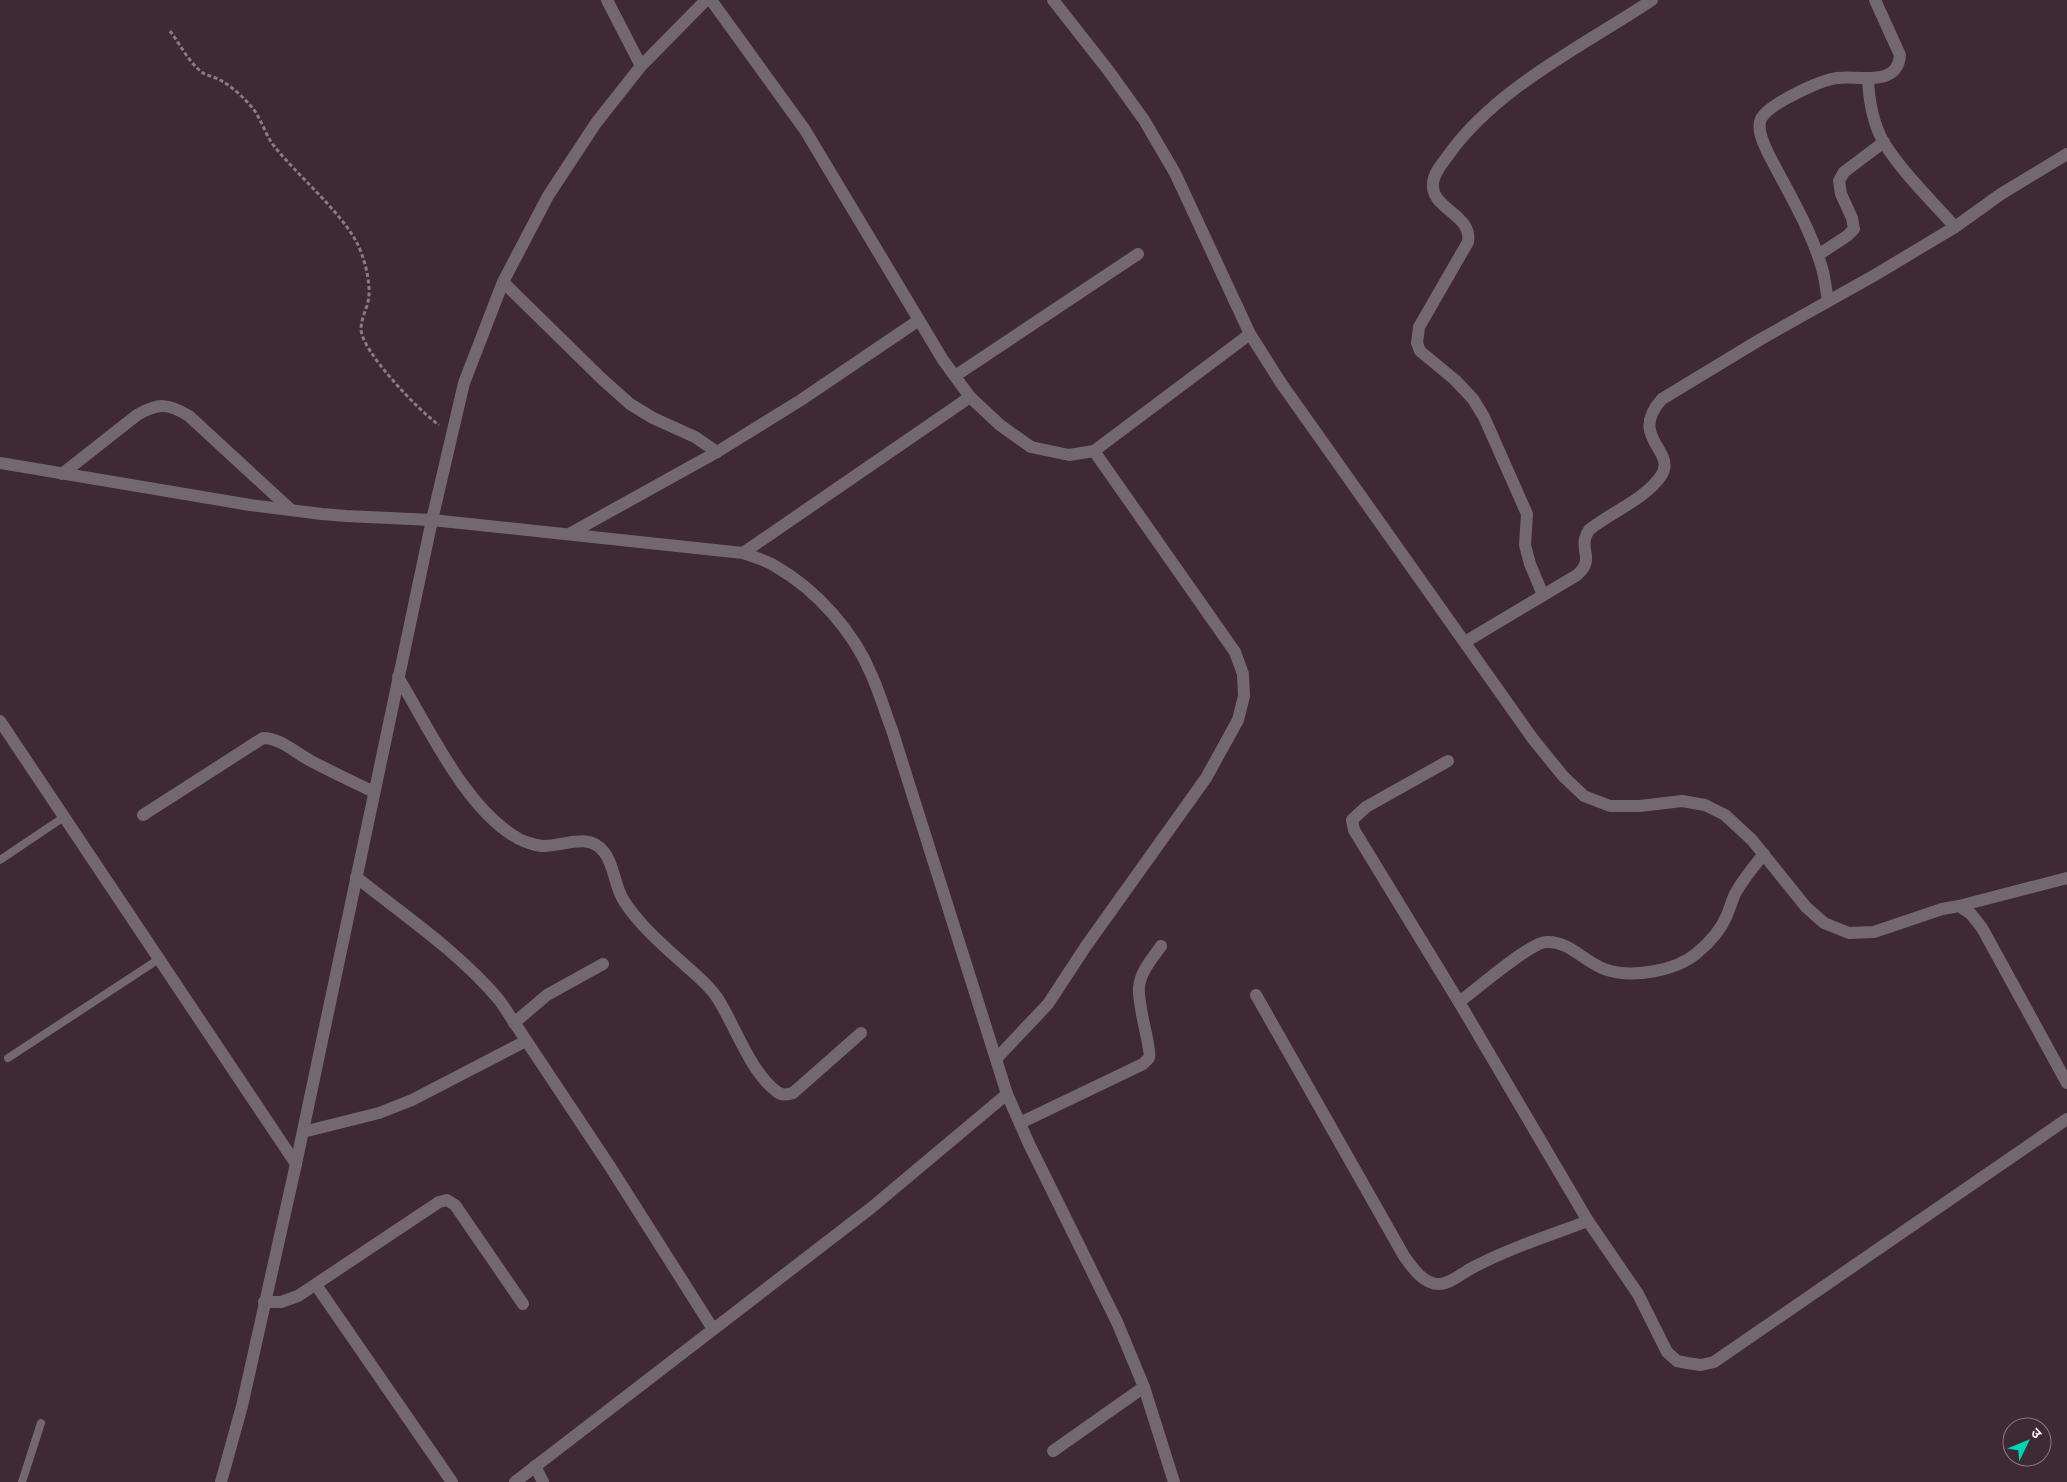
<svg xmlns="http://www.w3.org/2000/svg" width="2067" height="1482" viewBox="0 0 2067 1482" font-family="Jost,'Noto Sans Devanagari',sans-serif">
<style>
.lines{fill:none;stroke-linecap:round;stroke-linejoin:round}
.path{stroke:#8c7982;stroke-width:3;stroke-dasharray:4 2.5;stroke-linecap:butt}
.service{stroke:#73686d;stroke-width:8}
.minor{stroke:#73686d;stroke-width:12}
.tertiary{stroke:#73686d;stroke-width:12}
</style>
<rect width="100%" height="100%" fill="#3f2934"/>
<g class="lines">
<path class="path" d="M170,31C180,44 189,63 203,73C208,76 215,77 220,80C231,86 241,95 249,104C261,116 264,133 274,146C298,176 338,209 356,241C364,256 370,279 369,296C368,307 361,318 361,329C361,351 420,412 439,425"/>
<g class="service">
<polyline points="0,860 64,817"/>
<polyline points="8,1058 159,959"/>
<polyline points="22,1482 41,1423"/>
</g>
<g class="minor">
<polyline points="607,0 641,66"/>
<polyline points="711,0 805,130 943,360 970,397 1000,425 1031,447 1069,455 1094,451"/>
<polyline points="1053,0 1108,70 1144,120 1175,173 1250,334 1281,383 1533,739 1563,776 1584,796 1610,806 1640,806 1682,801 1705,805 1725,815 1752,840 1806,907 1824,923 1849,933 1874,932 1942,909 1959,906 1971,914 1982,928 2067,1083"/>
<path d="M1868,79C1869,101 1873,124 1884,143C1903,173 1931,200 1955,227"/>
<polyline points="1818,255 1847,236 1854,229 1852,218 1841,194 1839,181 1844,172 1884,142"/>
<polyline points="503,282 602,379 630,404 653,418 695,437 717,452"/>
<path d="M1828,301C1826,290 1825,278 1822,268C1810,227 1788,192 1769,155C1764,145 1756,129 1761,119C1768,104 1821,80 1837,78C1858,75 1898,88 1900,55L1875,0"/>
<polyline points="955,376 1138,254"/>
<path d="M62,474L137,415C158,403 168,403 189,416L291,510"/>
<polyline points="571,533 717,452 801,400 919,320"/>
<polyline points="743,553 970,397"/>
<path d="M1543,595L1530,564L1525,545L1527,514L1484,417L1473,399L1455,380L1420,351L1417,343L1419,327L1468,242C1473,214 1430,209 1433,183C1434,173 1441,165 1447,157C1495,88 1583,46 1652,0"/>
<path d="M1465,642L1577,575C1597,557 1576,550 1589,530C1611,512 1644,500 1661,476C1678,450 1627,438 1662,399L1761,339L1875,275L1955,227L2001,194L2067,154"/>
<path d="M398,677C429,728 466,810 519,839C525,842 537,846 544,846C564,846 590,832 604,852C615,866 614,886 624,901C639,925 665,947 686,966C697,976 710,986 718,999C735,1026 750,1071 776,1091C781,1096 787,1095 793,1093L861,1033"/>
<polyline points="0,721 296,1164"/>
<polyline points="1448,761 1366,807 1352,820 1354,830 1459,1002 1588,1221 1638,1294 1667,1352 1677,1361 1687,1363 1701,1365 1714,1362 2067,1119"/>
<path d="M143,815L263,738C280,738 296,753 311,761C332,772 353,782 374,792"/>
<path d="M356,877C405,916 460,953 500,1001L609,1165L713,1329"/>
<polyline points="1959,906 2067,878"/>
<path d="M1256,995L1404,1256C1412,1267 1423,1284 1439,1284C1450,1284 1461,1274 1470,1269C1507,1249 1548,1236 1588,1221"/>
<path d="M1459,1002C1476,990 1529,943 1546,942C1569,940 1586,964 1607,970C1633,978 1676,971 1697,953C1709,943 1721,930 1727,915C1730,908 1732,900 1735,894C1743,879 1754,866 1764,854"/>
<polyline points="514,1023 547,995 603,964"/>
<polyline points="996,1059 1048,1004 1086,946 1206,778 1238,720 1244,696 1243,674 1235,652 1094,451 1250,334"/>
<path d="M1020,1123L1143,1064C1145,1062 1147,1060 1149,1058C1152,1051 1137,1003 1139,988C1140,972 1152,959 1161,946"/>
<polyline points="303,1132 379,1113 412,1100 526,1041"/>
<polyline points="316,1285 452,1482"/>
<polyline points="264,1302 281,1302 298,1296 439,1202 447,1200 455,1205 523,1304"/>
<polyline points="1053,1451 1144,1387"/>
<polyline points="535,1466 543,1482"/>
<polyline points="515,1482 871,1208 1007,1094"/>
</g>
<g class="tertiary">
<path d="M0,463L250,505L322,514L346,516L432,520L743,553C753,557 766,560 775,566C817,590 854,632 872,676C880,694 885,712 892,730L1007,1094L1029,1144L1117,1322L1144,1387L1174,1482"/>
<polyline points="221,1482 242,1406 296,1164 432,520 464,383 503,282 548,196 596,123 641,66 706,0"/>
</g>
</g>
<g transform="translate(2027 1442) rotate(47)"><circle r="24" fill="#3f2934" stroke="#8a7780"/>
<path d="M0-4L9 19L0 12L-9 19Z" fill="#00d5b7"/>
<text y="-8" font-size="14" font-weight="bold" text-anchor="middle" fill="#fbecf3">उ</text>
</g>
</svg>
